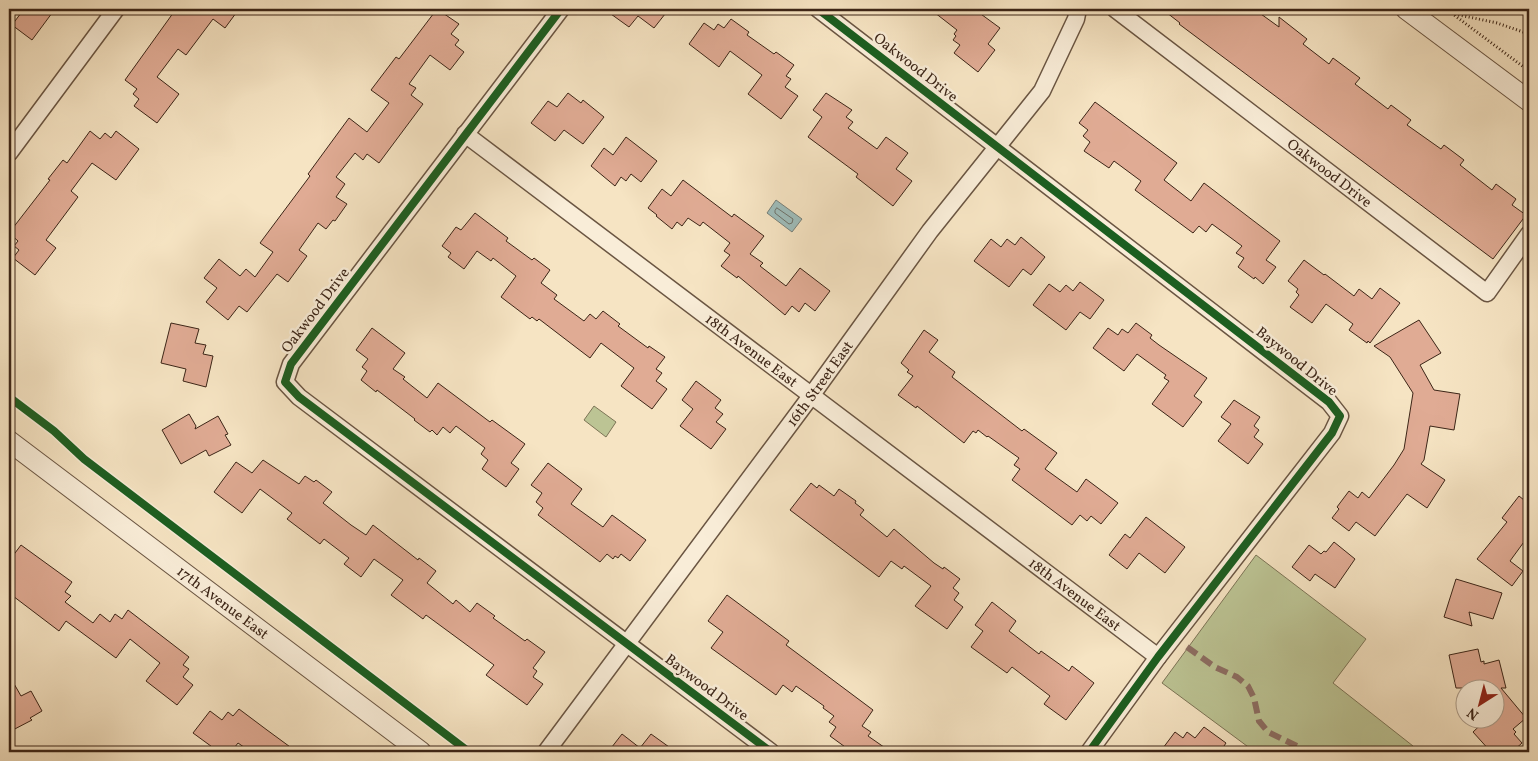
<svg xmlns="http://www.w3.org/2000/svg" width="1538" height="761" viewBox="0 0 1538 761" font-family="Vollkorn,serif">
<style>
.green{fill:#bcc494;stroke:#7c7456}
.water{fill:#9ebdbb;stroke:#778079}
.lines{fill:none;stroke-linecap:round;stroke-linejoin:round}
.shore{stroke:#6d7169;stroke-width:1}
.building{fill:#e0ab94;stroke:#3c2517}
.minor-casing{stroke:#6a5542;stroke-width:19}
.tertiary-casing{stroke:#6a5542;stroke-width:22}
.path{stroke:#3c2517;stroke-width:3;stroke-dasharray:1 2.5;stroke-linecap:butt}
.minor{stroke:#f9edd8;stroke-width:16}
.tertiary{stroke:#f9edd8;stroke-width:20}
.quiet{stroke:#8d6e63;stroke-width:6;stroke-dasharray:12 6;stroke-linecap:butt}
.cycleway-casing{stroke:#f9edd8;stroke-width:11}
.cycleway{stroke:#1b5e20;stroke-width:8}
.labels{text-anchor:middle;stroke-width:5;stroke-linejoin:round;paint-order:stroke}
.street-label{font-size:15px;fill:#3c2517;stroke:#f9edd8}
</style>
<rect width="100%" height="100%" fill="#f6e4c3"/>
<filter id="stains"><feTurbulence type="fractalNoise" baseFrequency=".004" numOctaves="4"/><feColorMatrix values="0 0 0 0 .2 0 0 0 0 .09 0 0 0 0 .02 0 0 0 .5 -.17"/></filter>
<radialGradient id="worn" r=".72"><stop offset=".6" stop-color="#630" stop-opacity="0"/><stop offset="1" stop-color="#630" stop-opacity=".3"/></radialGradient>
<g class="green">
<polygon points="594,406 616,422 606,437 584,420"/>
<polygon points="1256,555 1366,639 1333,683 1413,746 1411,752 1255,752 1162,683"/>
</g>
<polygon class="water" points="776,200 802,219 792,232 767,213"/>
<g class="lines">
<polygon class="shore" points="777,208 793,219 792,223 789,224 775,213 775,211"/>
</g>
<g class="building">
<polygon points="24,9 55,9 32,40 12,25"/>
<polygon points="176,9 239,9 225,28 213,19 186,55 178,49 157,77 179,94 157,123 134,106 139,99 133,94 137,89 125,80"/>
<polygon points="437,9 459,24 451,34 459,40 455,45 464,52 450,70 430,55 409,84 416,88 411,95 423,104 379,163 367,154 363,160 355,153 336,177 345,184 336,197 347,204 335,221 333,220 326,229 318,223 299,250 307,256 288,282 277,274 247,312 239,306 228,320 206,302 217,288 204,278 219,259 240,276 246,269 255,277 273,252 260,243 310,176 308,174 349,118 367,132 389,103 371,90 396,57 399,59"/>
<polygon points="604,9 669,9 654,28 638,16 629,27"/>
<polygon points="930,9 974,9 1000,28 988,44 995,50 978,72 954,53 960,45 953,40 956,36 954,34 957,30"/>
<polygon points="1162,9 1254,9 1279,27 1279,17 1307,39 1303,44 1329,64 1333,58 1360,78 1355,84 1388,109 1391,105 1411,120 1407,125 1441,149 1444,145 1464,160 1460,165 1492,190 1496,184 1516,199 1512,205 1526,215 1493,259 1179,24 1180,23"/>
<polygon points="731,19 749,32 747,35 774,54 776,52 794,65 786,76 791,79 785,87 798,96 781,119 748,94 762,75 730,51 719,67 689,44 704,23 714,30 718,24 724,28"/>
<polygon points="568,93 581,103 583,100 604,117 583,144 564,130 555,141 531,123 548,101 557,107"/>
<polygon points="826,93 852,110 846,117 853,122 848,128 877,149 886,137 908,153 896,169 912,181 893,206 856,177 858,174 808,137 822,117 813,110"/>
<polygon points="1095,102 1177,163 1164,180 1191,201 1204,183 1280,241 1266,260 1276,267 1263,284 1255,277 1254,279 1238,267 1244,258 1236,253 1242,246 1212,224 1206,232 1199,226 1193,233 1135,190 1141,181 1114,161 1109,168 1084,151 1090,142 1083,136 1088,130 1079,123"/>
<polygon points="90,131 100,139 105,133 111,138 116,131 139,149 116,180 92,163 71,191 78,197 46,240 56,248 35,275 13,258 19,250 14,246 18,241 9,233 50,180 48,179 63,160 67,163"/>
<polygon points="626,137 657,161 641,182 631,174 626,181 621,177 615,186 591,166 604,148 613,155"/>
<polygon points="683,180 732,217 734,214 764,236 750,254 763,263 760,266 786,286 800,268 830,291 815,311 805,303 799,312 792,306 785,315 738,276 737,278 721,266 730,255 724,251 730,243 703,222 700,226 688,218 682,226 677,222 672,229 656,216 657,215 648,208 662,189 671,196"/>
<polygon points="475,213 508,238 506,241 532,260 534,258 550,270 541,283 557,295 554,299 584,321 590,314 596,319 603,311 620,324 618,326 648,348 649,346 665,357 656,369 662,373 656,381 667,389 652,409 621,386 634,368 601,343 590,358 539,319 537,321 532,317 530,319 501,297 516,276 493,258 491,261 477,251 464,269 448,257 451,253 442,246 456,227 461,230"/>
<polygon points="1021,237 1045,257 1031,275 1023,269 1009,287 974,261 991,239 1001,247 1007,239 1015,245"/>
<polygon points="1304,260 1324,275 1325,274 1354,296 1359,289 1372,299 1380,288 1400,303 1370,343 1368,341 1367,343 1349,330 1353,324 1326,304 1312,323 1290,307 1299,295 1296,292 1298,289 1288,281"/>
<polygon points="1080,282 1104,300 1090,319 1080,312 1066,330 1033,305 1049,284 1060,292 1066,285 1073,291"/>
<polygon points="1419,320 1441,353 1420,365 1434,390 1460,394 1454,430 1430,426 1424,460 1421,464 1445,480 1427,508 1407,494 1375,536 1356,522 1349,531 1332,518 1339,509 1337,507 1349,491 1358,498 1362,492 1369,498 1394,465 1404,449 1413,393 1390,357 1374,346"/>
<polygon points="171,323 199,329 195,343 206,345 203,354 213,356 206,387 183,381 186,369 161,363"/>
<polygon points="1136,323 1152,335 1150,338 1159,345 1207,378 1194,396 1202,402 1183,427 1152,404 1169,381 1164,378 1166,375 1137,354 1124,371 1093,348 1108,328 1118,335 1122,329 1128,333"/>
<polygon points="372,328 405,353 393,369 405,377 403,379 427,398 438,383 490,422 492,420 525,444 511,463 519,469 506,487 482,469 488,460 481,454 485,448 456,426 450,433 443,427 437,435 432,430 430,432 414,420 415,419 377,390 376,392 361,380 367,371 362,367 368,359 356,350"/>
<polygon points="924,330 938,340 929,352 955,372 952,377 1022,431 1024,429 1057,453 1045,469 1077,492 1086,479 1118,503 1101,524 1091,516 1087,521 1080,515 1072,525 1012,480 1020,469 1014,465 1019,458 988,436 987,437 978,430 976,433 973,431 964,443 917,406 916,408 898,395 913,376 907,372 909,370 901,363"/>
<polygon points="696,381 721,400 715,408 723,414 716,422 726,429 711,449 680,426 693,409 682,400"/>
<polygon points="1234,400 1260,417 1254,426 1259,430 1254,437 1263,444 1248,464 1218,441 1231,424 1221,417"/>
<polygon points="189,414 196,426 195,429 218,416 228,434 225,435 231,445 209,456 206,450 181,464 162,430"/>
<polygon points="263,460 299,484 305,476 314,482 316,480 332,492 323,503 351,525 366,535 373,525 418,560 419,558 436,571 427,583 453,604 456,600 470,612 477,603 495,616 493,618 525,641 527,639 545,652 533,668 537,671 533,677 543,684 527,705 486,675 494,665 426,615 423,619 391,595 403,580 374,559 361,577 344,564 349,558 324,539 320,544 287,519 292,513 260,489 242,513 214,492 236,462 252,473"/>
<polygon points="548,463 582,489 571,504 603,527 612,515 646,540 630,561 621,554 618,558 615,556 613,559 607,554 600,562 538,515 543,508 536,502 542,493 531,485"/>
<polygon points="811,483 817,488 819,485 834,496 839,489 856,501 855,503 864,510 860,515 887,537 894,529 934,563 943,569 944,567 960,579 953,588 959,593 954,600 963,607 947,629 915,606 931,586 904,566 902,569 891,561 879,577 790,510"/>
<polygon points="1519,496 1529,504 1529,535 1510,561 1523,571 1512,586 1477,559 1507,522 1502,518"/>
<polygon points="1146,517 1185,547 1165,573 1139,553 1127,569 1109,555 1125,534 1130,538"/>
<polygon points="1334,542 1355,559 1335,588 1315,574 1310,581 1292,567 1309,545 1321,554 1324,551 1326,552"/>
<polygon points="21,545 72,582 65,592 71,596 65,602 93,623 100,614 110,622 115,614 122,619 128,610 189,657 183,665 189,669 183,677 193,685 177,705 146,681 160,663 130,639 116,658 66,621 59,631 9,593 9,561"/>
<polygon points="1456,579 1502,593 1493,619 1469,612 1472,626 1444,617"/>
<polygon points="727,595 789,641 786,645 873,710 862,726 871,732 868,736 891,752 852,752 830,736 836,727 829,722 834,716 823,708 824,706 796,686 792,692 783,685 776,695 711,648 723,632 708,621"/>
<polygon points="992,602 1016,621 1009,631 1039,654 1041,651 1069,671 1072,666 1094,683 1066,720 1044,704 1050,696 1012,667 1007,673 971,647 983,631 975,625"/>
<polygon points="1478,649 1481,662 1484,661 1484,664 1499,660 1506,688 1501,688 1526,718 1513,729 1516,732 1514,734 1522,743 1512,752 1491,752 1473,732 1488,718 1496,718 1496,688 1456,688 1449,655"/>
<polygon points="9,675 21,696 31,691 42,711 30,718 32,720 9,732"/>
<polygon points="239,709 267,730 297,752 251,752 238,743 231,752 219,752 193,733 210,711 222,720 228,712 233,716"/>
<polygon points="1204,727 1226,743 1220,752 1160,752 1175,732 1183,738 1187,732 1195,738"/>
<polygon points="622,734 640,748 651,734 676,752 608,752"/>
</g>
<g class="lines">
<defs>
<g id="minor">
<polyline points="561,9 291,364 285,382 299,397 771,752"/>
<polyline points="818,9 1329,402 1340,416 1332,433 1158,657 1089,752"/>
<path id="s1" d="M1115,9L1487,293L1529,234"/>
<path id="s2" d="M465,134L1158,657"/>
<polyline points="9,153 116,9"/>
<path id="s3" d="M546,752L811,396L930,231L1042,91L1076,19L1078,9"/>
</g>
<g id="tertiary">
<polyline points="1406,9 1529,101"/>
<path id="s4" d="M9,441L421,752"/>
</g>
</defs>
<use href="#minor" class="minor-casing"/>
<use href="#tertiary" class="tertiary-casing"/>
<g class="path">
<polyline points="1446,9 1529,71"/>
<polyline points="1455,14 1497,23 1529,34"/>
</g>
<use href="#minor" class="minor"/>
<use href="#tertiary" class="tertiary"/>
<polyline class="quiet" points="1187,647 1215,667 1237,677 1248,686 1254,698 1259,721 1268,732 1309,752"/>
<defs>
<g id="cycleway">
<polyline points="561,9 291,364 285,382 299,397 771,752"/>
<polyline points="818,9 1329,402 1340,416 1332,433 1158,657 1089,752"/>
<polyline points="9,397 54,431 84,459 469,752"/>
</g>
</defs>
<use href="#cycleway" class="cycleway-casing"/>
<use href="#cycleway" class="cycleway"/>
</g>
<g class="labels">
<g class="street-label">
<text transform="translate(916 67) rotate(38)" y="5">Oakwood Drive</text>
<text dy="5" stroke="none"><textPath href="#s1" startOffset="270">Oakwood Drive</textPath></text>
<text transform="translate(315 310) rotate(-53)" y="5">Oakwood Drive</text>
<text dy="5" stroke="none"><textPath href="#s2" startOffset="359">18th Avenue East</textPath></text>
<text transform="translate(1297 361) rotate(39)" y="5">Baywood Drive</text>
<text dy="5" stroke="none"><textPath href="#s3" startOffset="459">16th Street East</textPath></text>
<text dy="5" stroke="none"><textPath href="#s2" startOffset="764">18th Avenue East</textPath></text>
<text dy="5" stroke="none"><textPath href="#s4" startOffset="268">17th Avenue East</textPath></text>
<text transform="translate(707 687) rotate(37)" y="5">Baywood Drive</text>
</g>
</g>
<rect width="1538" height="761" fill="none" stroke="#f6e4c3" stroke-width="30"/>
<rect x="10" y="10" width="1518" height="741" fill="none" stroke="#3c2517" stroke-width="2.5"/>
<rect x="15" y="15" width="1508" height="731" fill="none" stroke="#3c2517"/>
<g transform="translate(1480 704) rotate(216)"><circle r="24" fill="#f9edd8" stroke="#ad9d8b"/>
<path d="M0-4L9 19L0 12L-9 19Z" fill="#8f2418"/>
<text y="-8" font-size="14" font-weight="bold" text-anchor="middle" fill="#3c2517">N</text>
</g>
<rect width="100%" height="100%" filter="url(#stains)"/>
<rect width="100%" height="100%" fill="url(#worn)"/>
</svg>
